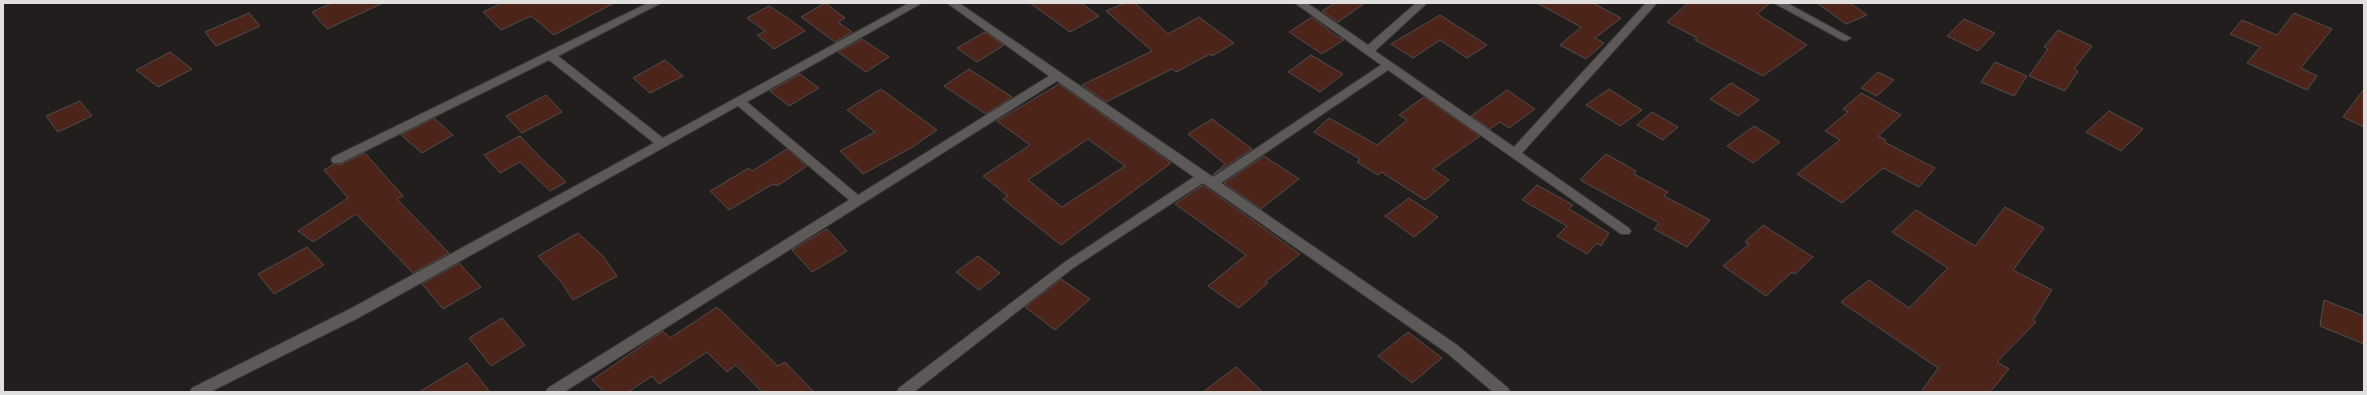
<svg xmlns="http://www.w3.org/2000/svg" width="2367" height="395" viewBox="0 0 2367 395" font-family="'Times New Roman',serif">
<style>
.building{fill:#4c2419;stroke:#514e4d;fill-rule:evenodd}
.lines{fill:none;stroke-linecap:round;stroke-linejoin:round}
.minor-casing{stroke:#3a3837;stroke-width:2}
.minor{fill:#5c5958;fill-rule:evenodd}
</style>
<rect width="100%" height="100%" fill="#211e1d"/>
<g class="building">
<polygon points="332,3 383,3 327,29 312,12"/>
<polygon points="502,3 614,3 554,35 531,16 501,30 483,12"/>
<polygon points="825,3 845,18 838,22 852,32 835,42 801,17"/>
<polygon points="1030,3 1081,3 1099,16 1070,32"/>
<polygon points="1125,3 1135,3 1168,34 1199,17 1234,43 1212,56 1210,54 1176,72 1172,69 1106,102 1082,85 1152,51 1106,11"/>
<polygon points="1335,3 1365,3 1338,22 1322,11"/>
<polygon points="1537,3 1593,3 1621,18 1595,38 1604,43 1586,59 1560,45 1581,27"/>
<polygon points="1688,3 1770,3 1757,14 1807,45 1763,76 1695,40 1697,38 1667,22"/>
<polygon points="1817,3 1850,3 1867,15 1846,24"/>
<polygon points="769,6 788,18 805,31 774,49 757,35 765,31 747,18"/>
<polygon points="249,13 260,26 216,46 205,32"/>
<polygon points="2294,13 2332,29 2301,68 2317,76 2307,90 2247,63 2260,47 2230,34 2242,20 2277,35"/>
<polygon points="1440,15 1487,45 1467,58 1440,40 1413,58 1391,44"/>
<polygon points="1312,17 1335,35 1344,40 1322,54 1289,32"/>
<polygon points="1964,19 1995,33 1978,51 1947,36"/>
<polygon points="2058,30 2092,46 2074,69 2078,71 2065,91 2029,76 2048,49 2044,47"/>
<polygon points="985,32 1004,45 977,62 957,48"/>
<polygon points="862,39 889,57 866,72 838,52"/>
<polygon points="170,52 192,69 158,87 136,70"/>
<polygon points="1311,55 1343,74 1320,92 1288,72"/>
<polygon points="665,60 683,76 650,93 633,78"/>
<polygon points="1995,62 2027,76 2014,96 1981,82"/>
<polygon points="969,69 1012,97 986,114 944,86"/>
<polygon points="1878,72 1894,80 1877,96 1861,88"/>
<polygon points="800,74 819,88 789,106 770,91"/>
<polygon points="1731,83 1759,100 1738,116 1710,99"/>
<path d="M1059,84L1171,163L1061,245L1003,199L1008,196L983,176L1030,145L997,121ZM1088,139L1125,166L1062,207L1028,180Z"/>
<polygon points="881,89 937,130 911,148 863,174 840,151 875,132 847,110"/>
<polygon points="1609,89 1642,110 1620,126 1586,105"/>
<polygon points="2364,89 2364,127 2343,117"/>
<polygon points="1507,90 1535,109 1509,128 1500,122 1490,129 1471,116"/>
<polygon points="1861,93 1901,115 1878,136 1886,140 1884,142 1935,168 1919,187 1883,168 1842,203 1797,174 1840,140 1825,131 1848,112 1843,109"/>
<polygon points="546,95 562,112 522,133 506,116"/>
<polygon points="1424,97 1480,136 1433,169 1449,180 1425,200 1381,172 1378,175 1357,162 1360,159 1314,132 1329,118 1377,145 1407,120 1399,115"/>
<polygon points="80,101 92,116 58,132 46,116"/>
<polygon points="2109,111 2143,129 2121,151 2086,132"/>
<polygon points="1652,112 1678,127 1663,140 1637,125"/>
<polygon points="434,118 453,135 422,153 401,135"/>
<polygon points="1212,119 1252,149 1213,175 1225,164 1188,134"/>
<polygon points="1754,126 1780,142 1753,163 1727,146"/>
<polygon points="520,136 543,160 566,182 550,191 520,162 500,173 484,155"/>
<polygon points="787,149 807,166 777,186 773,184 729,210 710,191 749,168 752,171"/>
<polygon points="365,153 403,196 397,199 449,253 413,273 356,214 313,242 298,231 348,198 324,170 334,164 342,164"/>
<polygon points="1606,154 1636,171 1634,174 1668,192 1664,196 1710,220 1687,247 1654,229 1659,223 1580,180"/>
<polygon points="1264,156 1299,179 1261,209 1224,183"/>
<polygon points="1203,185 1300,254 1265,282 1268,283 1239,308 1208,286 1246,255 1175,204"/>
<polygon points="1537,185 1573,205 1569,209 1609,233 1601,246 1597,243 1587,254 1557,236 1567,226 1522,200"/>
<polygon points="1409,198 1438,217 1414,237 1385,216"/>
<polygon points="2005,207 2044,228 2013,270 2052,290 2033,320 2036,322 1997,362 2009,369 1990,392 1921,392 1938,368 1841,302 1869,280 1909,308 1948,268 1892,232 1916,210 1975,246"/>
<polygon points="1763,225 1813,257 1795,274 1792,272 1766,296 1723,266 1749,244 1745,242"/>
<polygon points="827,229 847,251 812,272 792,250"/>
<polygon points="578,233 603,256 617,276 573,300 562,283 538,256"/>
<polygon points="307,247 324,265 274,294 258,274"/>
<polygon points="978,256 1000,273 979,290 956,272"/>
<polygon points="459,263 481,287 443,309 422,284"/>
<polygon points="1061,279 1090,299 1055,330 1025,307"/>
<polygon points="2324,300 2364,316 2364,344 2320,326"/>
<polygon points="717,307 778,366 785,362 814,392 762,392 736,365 727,372 707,352 659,384 652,376 628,392 604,392 592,380 663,331 670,338"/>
<polygon points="502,318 525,345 491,366 469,338"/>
<polygon points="1408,332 1442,358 1412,383 1378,356"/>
<polygon points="467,363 490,392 419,392"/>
<polygon points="1236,367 1263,392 1203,392"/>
</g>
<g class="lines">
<defs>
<g id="minor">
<polygon points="648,3 661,3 558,56 663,138 909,3 922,3 747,102 858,195 1049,76 947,3 959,3 1213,177 1381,65 1295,3 1307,3 1368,45 1416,3 1427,3 1375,51 1514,147 1646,3 1657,3 1522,153 1629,228 1631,231 1629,234 1621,234 1388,70 1221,183 1457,345 1508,388 1510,392 1493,392 1447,353 1203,183 1073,268 914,392 897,392 899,388 1065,262 1194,177 1057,81 564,392 546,392 548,388 849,200 738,106 360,317 210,392 190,392 192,388 350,309 654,143 549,60 341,163 333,163 331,160 333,157"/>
<polygon points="1774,3 1787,3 1851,38 1846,41 1842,40"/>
</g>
</defs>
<use href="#minor" class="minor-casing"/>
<use href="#minor" class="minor"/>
</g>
<rect width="2367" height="395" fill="none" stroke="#e2e0df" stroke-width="8"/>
</svg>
